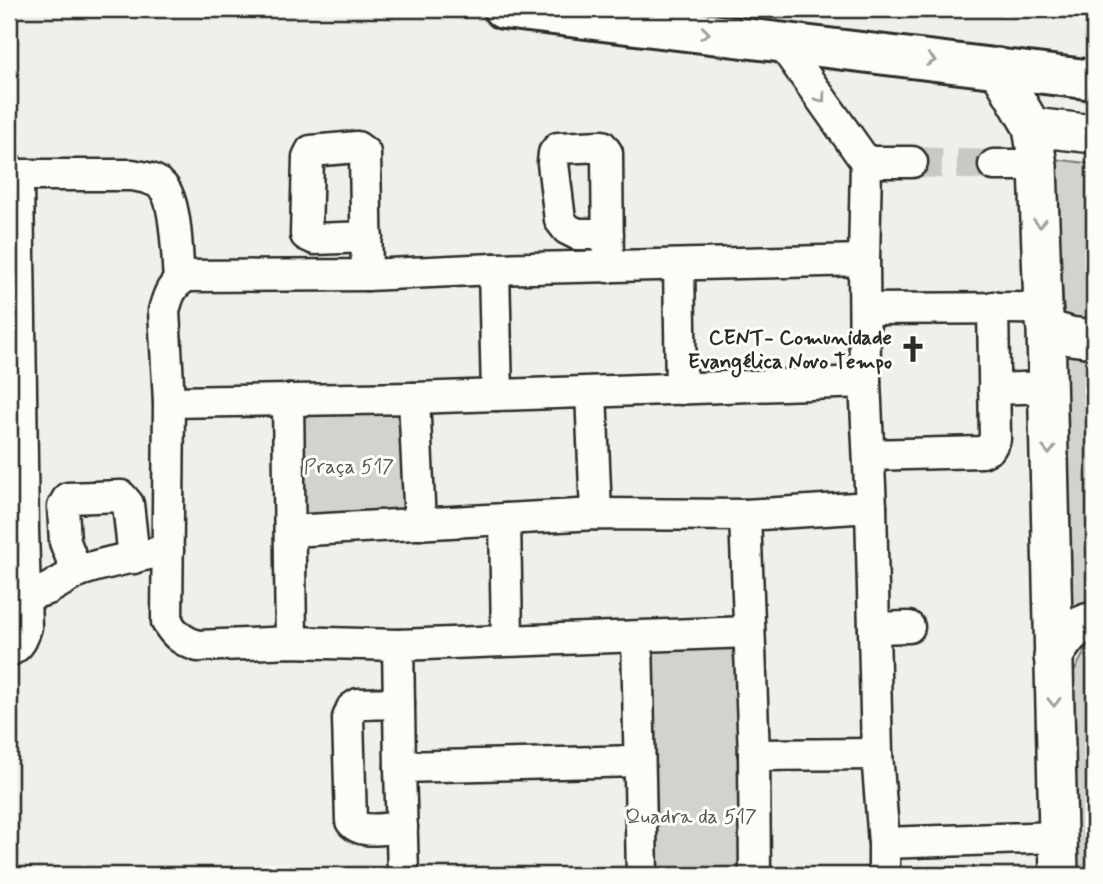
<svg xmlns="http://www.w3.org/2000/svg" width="1103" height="884" viewBox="0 0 1103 884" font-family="Mynerve,sans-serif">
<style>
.green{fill:#d3d2cf;stroke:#7f7e7d;stroke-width:2}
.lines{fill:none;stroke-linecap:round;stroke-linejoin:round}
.minor-tunnel{stroke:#c9c8c5;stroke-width:30;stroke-dasharray:30 15;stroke-linecap:butt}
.minor-casing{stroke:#2b2b2b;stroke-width:35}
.major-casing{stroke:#2b2b2b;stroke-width:42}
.highway-casing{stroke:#2b2b2b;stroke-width:44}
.minor{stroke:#fdfcf7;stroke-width:30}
.major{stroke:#fdfcf7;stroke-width:37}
.highway{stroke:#fdfcf7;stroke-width:38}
.oneway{stroke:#9e9e9b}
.labels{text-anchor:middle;stroke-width:6;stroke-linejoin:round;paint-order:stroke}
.poi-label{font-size:21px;font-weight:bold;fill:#2b2b2b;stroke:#fdfcf7;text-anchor:end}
.park-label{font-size:21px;fill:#555554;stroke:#fdfcf7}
</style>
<rect width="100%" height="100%" fill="#f0efeb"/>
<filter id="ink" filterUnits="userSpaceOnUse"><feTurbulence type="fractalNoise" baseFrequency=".0143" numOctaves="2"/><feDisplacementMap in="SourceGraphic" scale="14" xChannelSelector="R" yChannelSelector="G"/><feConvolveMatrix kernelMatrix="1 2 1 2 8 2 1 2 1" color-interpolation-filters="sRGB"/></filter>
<g filter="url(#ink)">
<g class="green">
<polygon points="1053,159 1094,164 1094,325 1065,325"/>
<polygon points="1066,352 1094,352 1094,605 1071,613"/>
<polygon points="411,407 416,520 288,528 283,410"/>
<polygon points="732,641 755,875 633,875 634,645"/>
<polygon points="1094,646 1094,875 1077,875 1070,679 1086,649"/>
</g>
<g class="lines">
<polyline class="minor-tunnel" points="912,162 994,165"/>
<defs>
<g id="minor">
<polyline points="781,42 866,162 864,260 865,382 871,507 877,754 884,843 884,875"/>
<polyline points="866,162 912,162"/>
<polyline points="994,165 1038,165"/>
<path d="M9,169L14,175L18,185L23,530L26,627C23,638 20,646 9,651"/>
<path d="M14,175H132C143,177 155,178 163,187C177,203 177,258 179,280"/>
<polyline points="608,234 577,234 567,229 560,220 553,163 554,153 558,148 602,146 607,153 608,267"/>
<polyline points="367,237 315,239 306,235 308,157 311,151 357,147 365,153 367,275"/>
<polyline points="679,265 681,389"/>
<polyline points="494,269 497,395"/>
<polyline points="866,309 1043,308"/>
<polyline points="994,389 1047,387"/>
<polyline points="591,392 596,514"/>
<polyline points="414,398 420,524"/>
<polyline points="288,400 291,642"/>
<polyline points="169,402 414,398 865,382"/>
<polyline points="869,455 982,452 990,448 995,439 993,307"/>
<polyline points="745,515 754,755 755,875"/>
<polyline points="505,519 507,640"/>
<polyline points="290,531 596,514 745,515 871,507"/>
<path d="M134,558L128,504L121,496L68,498L63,507L65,542L77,572C106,561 138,557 168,550"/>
<polyline points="25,596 48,589 77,572"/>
<polyline points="874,628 909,627"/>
<path d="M749,632L398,645L291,642L198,646C182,641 175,635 167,622L169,402L164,311C168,295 172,283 188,276L367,275L494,269L864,260"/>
<polyline points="637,637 642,875"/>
<polyline points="398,645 400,767 403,875"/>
<path d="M399,703L358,704L352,708L348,718L351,821C361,835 386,828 402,827"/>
<polyline points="754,755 877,754"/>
<polyline points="400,767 639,761"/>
<polyline points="884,843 1057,837"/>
</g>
<g id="major">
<polyline points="997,67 1032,127 1038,165 1043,308 1046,329 1059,875"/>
<polyline points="1032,127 1094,134"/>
<polyline points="1046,329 1070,336 1094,339"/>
<path d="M1053,657C1064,640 1073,625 1094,621"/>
</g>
<polyline id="highway" points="503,9 1094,80"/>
</defs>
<use href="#minor" class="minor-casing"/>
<use href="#major" class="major-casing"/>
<use href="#highway" class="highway-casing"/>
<use href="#minor" class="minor"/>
<use href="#major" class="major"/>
<use href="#highway" class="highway"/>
</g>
<defs><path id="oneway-chevron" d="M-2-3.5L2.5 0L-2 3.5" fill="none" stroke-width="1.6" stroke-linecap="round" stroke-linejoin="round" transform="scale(1.75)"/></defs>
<g class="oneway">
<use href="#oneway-chevron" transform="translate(705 33) rotate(7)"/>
<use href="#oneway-chevron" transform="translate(931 60) rotate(7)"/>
<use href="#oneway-chevron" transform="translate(821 98) rotate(54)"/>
<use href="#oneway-chevron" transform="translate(1040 223) rotate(88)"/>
<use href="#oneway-chevron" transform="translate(1049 450) rotate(89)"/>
<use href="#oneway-chevron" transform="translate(1054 702) rotate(89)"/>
</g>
</g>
<defs>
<symbol id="church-bare" viewBox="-9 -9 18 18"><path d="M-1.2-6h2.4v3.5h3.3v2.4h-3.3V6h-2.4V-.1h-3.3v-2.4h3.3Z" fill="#2b2b2b" stroke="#fdfcf7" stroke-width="2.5" paint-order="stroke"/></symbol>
</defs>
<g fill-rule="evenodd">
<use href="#church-bare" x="894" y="330" width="38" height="38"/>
</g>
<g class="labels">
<g class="poi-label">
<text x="892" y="344">CENT- Comunidade<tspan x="892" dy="24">Evangélica Novo Tempo</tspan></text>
</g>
<g class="park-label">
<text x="349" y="473">Praça 517</text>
<text x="691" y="823">Quadra da 517</text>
</g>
</g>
<rect width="1103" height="884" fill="none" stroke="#fdfcf7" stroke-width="35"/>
<rect x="18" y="18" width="1068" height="849" fill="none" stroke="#2b2b2b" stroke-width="2.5" filter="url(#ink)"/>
</svg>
